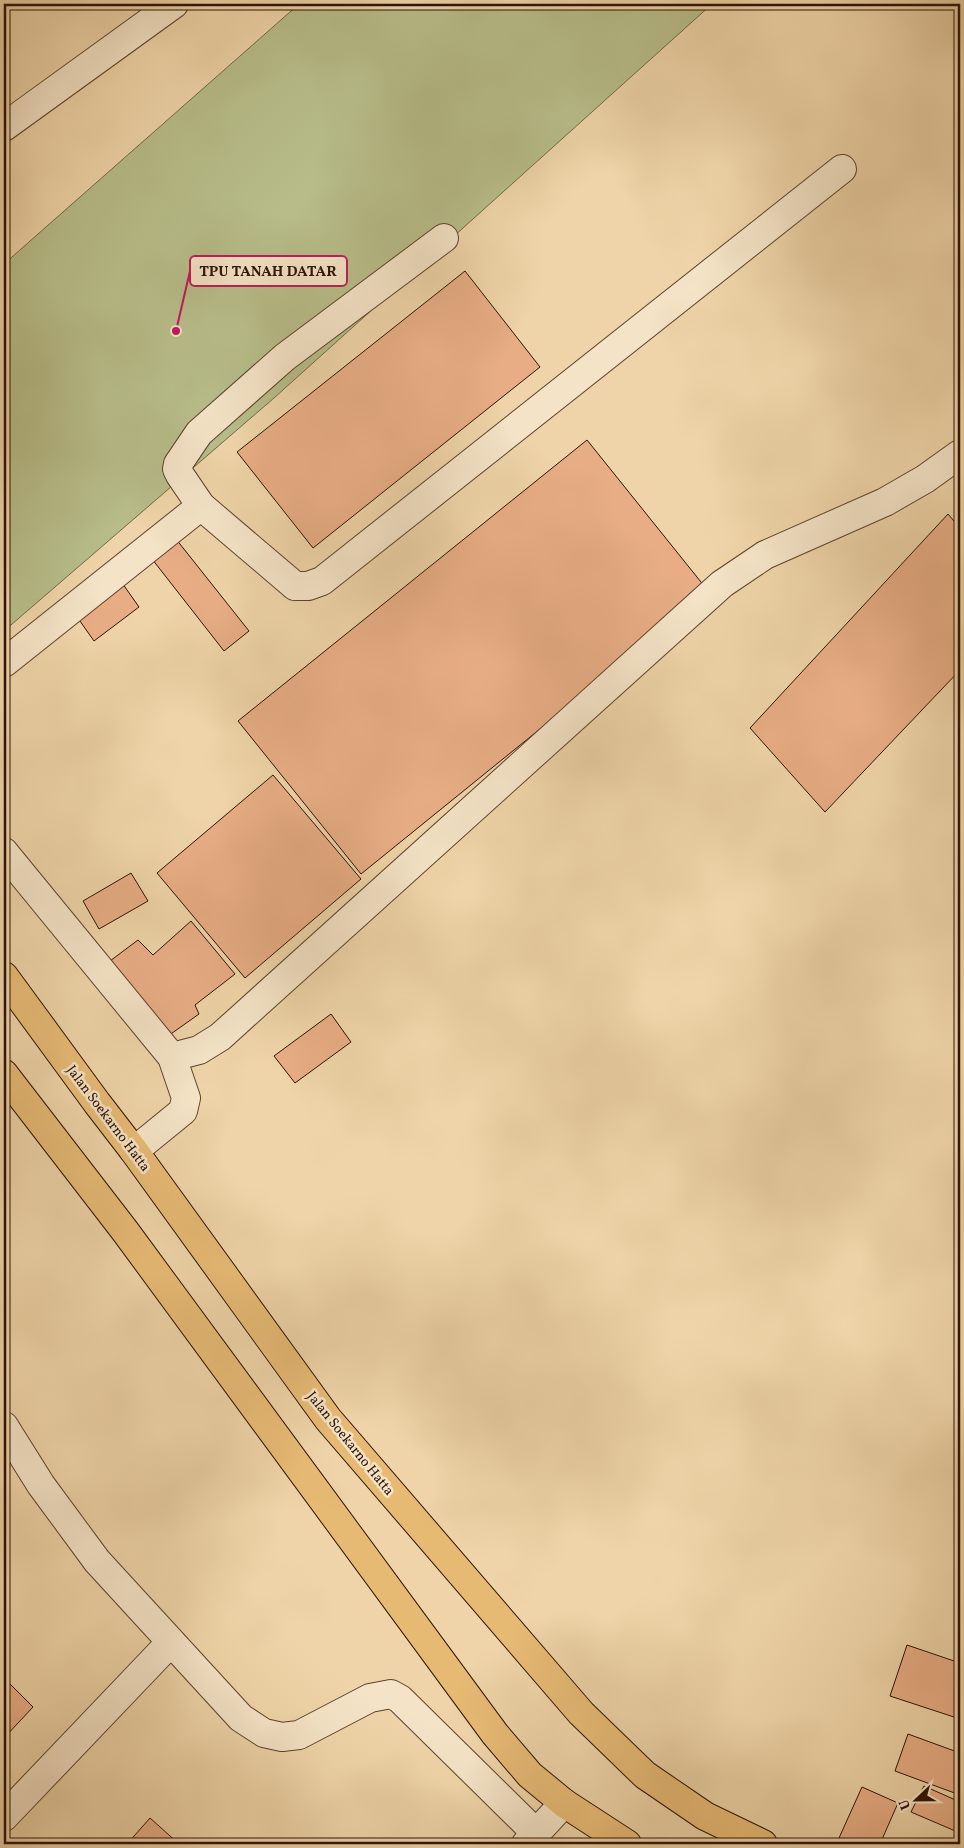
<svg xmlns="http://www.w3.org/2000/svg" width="964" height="1848" viewBox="0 0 964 1848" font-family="Vollkorn,serif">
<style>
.green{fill:#b7bd89;stroke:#726848}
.building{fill:#e8ad85;stroke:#2d1206}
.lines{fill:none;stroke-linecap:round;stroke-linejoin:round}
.minor-casing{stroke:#5d422e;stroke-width:30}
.highway-casing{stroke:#2d1206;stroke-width:30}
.minor{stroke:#f4e3c6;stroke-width:28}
.highway{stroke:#e7ba74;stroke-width:28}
.labels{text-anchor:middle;stroke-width:5;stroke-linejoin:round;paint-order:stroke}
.street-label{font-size:14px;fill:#2d1206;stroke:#f4e3c6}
.leader{fill:none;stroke:#c2185b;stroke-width:2}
.callout-dot{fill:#c2185b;stroke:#f4e3c6;stroke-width:2}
.callout{fill:#f4e3c6;stroke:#c2185b;stroke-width:2}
.callout-label{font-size:15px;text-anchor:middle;font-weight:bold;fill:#2d1206}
</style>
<rect width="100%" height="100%" fill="#eed4a8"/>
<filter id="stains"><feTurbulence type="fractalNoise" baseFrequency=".004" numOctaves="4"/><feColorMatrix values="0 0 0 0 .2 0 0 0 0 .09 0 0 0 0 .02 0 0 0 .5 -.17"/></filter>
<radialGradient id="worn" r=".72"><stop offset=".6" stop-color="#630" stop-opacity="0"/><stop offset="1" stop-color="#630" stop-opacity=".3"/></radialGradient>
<polygon class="green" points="299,4 712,4 274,398 4,631 4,264"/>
<g class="building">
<polygon points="465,271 540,367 313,548 237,452"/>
<polygon points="587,440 709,592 361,874 238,721"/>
<polygon points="948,514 960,528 960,670 825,812 750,728"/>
<polygon points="176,539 249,631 224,651 152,559"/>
<polygon points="120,580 139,607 94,641 75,614"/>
<polygon points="273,775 361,879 245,978 157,873"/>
<polygon points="131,873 148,901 99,929 83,901"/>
<polygon points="191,921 235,974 195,1005 199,1014 168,1036 110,961 138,940 153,955"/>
<polygon points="331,1014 351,1042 295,1083 274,1056"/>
<polygon points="907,1645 960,1663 960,1719 890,1696"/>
<polygon points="4,1678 33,1707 4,1738"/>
<polygon points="908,1734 960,1753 960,1795 895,1771"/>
<polygon points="924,1786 960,1802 960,1833 911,1812"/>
<polygon points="862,1787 898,1803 880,1844 852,1844 839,1838"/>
<polygon points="150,1818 179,1844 127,1844"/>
</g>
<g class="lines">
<defs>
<g id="minor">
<polyline points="4,127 174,4"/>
<polyline points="444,238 285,357 199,433 178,464 177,469 180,475 201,506 295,586 308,586 322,581 842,169"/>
<polyline points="4,663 201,506"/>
<polyline points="4,852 172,1057 186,1098 183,1111 134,1151"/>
<polyline points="172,1057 199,1050 220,1037 722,584 765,555 885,502 925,479 960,454"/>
<polyline points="4,1426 41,1485 97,1561 241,1718 264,1733 282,1737 299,1735 370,1698 391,1694 400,1699 536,1833"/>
<polyline points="4,1817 171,1642"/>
<polyline points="526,1844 564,1803"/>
</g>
<g id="highway">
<polyline points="4,976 97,1103 134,1151 328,1419 581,1713 645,1775 705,1816 763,1844"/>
<polyline points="4,1074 125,1231 495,1734 530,1775 564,1803 627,1844"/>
</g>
</defs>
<use href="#minor" class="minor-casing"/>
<use href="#highway" class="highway-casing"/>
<use href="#minor" class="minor"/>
<use href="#highway" class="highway"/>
</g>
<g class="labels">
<g class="street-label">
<text transform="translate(109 1118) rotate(53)" y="5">Jalan Soekarno Hatta</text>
<text transform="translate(351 1443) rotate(51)" y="5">Jalan Soekarno Hatta</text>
</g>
</g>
<path class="leader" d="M176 331L190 271"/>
<circle class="callout-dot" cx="176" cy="331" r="5"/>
<rect class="callout" x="190" y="256" width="157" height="30" rx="5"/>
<g class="callout-label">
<text x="268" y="276">TPU TANAH DATAR</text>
</g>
<rect width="964" height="1848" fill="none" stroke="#eed4a8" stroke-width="20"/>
<rect x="5" y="5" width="954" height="1838" fill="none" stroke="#2d1206" stroke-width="2.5"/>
<rect x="10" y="10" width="944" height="1828" fill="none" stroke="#2d1206"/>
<g transform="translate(916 1800) rotate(248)" stroke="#f4e3c6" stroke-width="4" paint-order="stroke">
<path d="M0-4L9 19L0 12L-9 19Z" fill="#2d1206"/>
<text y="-8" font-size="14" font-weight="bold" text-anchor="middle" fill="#2d1206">U</text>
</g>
<rect width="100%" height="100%" filter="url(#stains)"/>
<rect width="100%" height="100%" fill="url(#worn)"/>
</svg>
